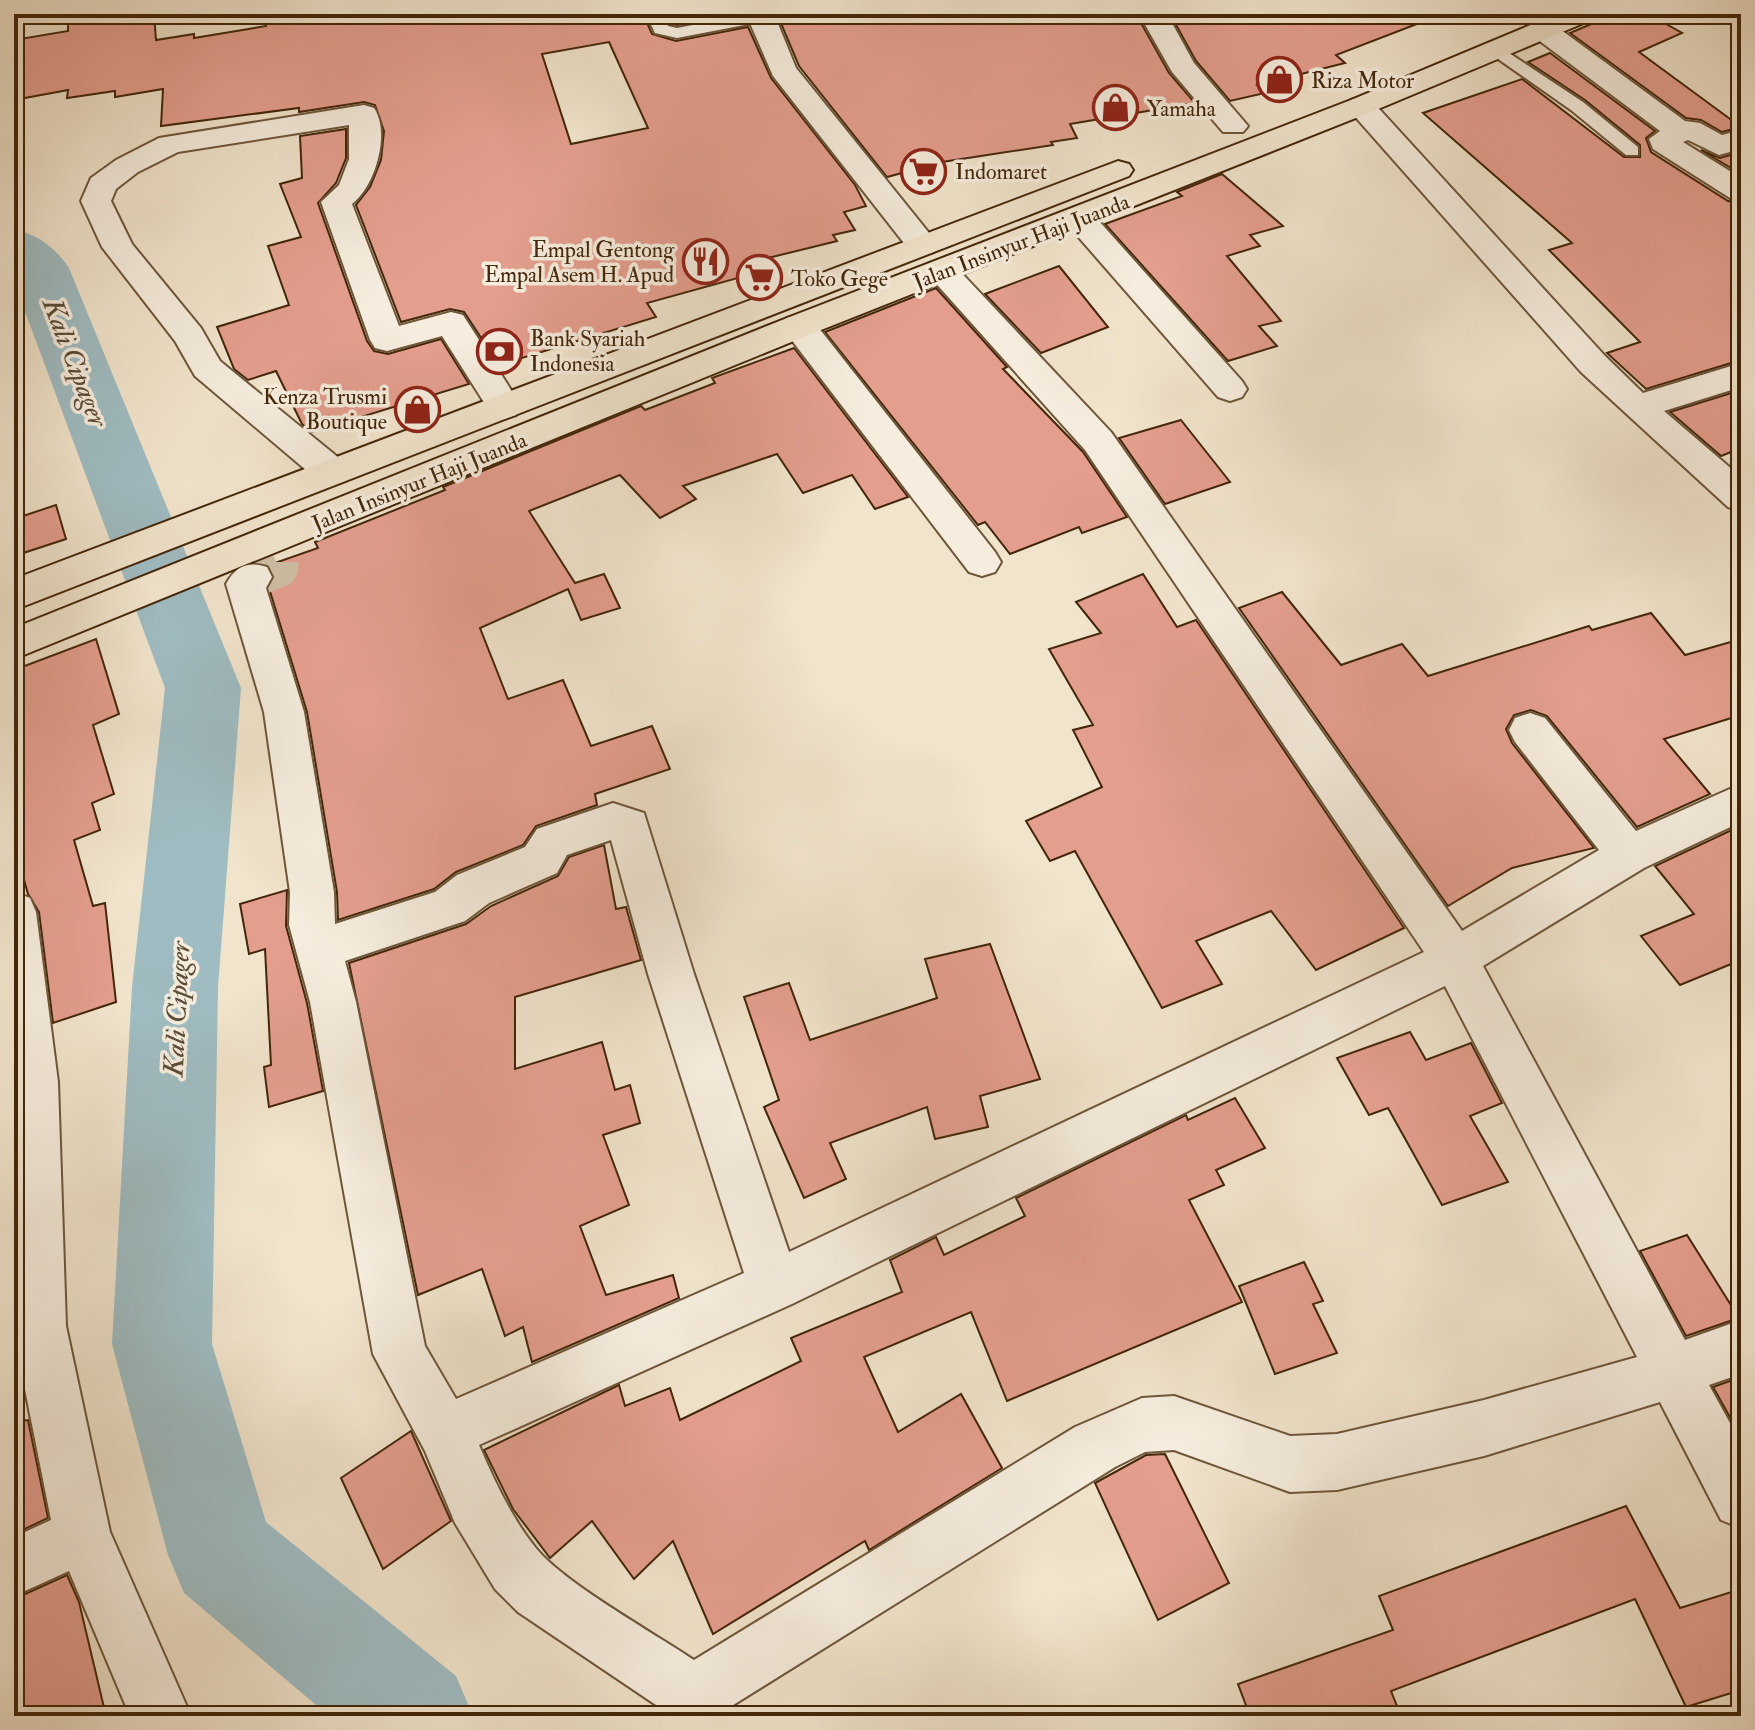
<svg xmlns="http://www.w3.org/2000/svg" width="1755" height="1730" viewBox="0 0 1755 1730" font-family="'IM FELL Double Pica',serif">
<style>
.lines{fill:none;stroke-linecap:round;stroke-linejoin:round}
.river{fill:#9fbcc2;fill-rule:evenodd}
.building{fill:#e49e8e;stroke:#432609;stroke-width:2;fill-rule:evenodd}
.minor-tunnel{stroke:#cebea5;stroke-width:41;stroke-dasharray:41 20;stroke-linecap:butt}
.service-casing{stroke:#6e563a;stroke-width:4}
.minor-casing{stroke:#6e563a;stroke-width:4}
.trunk-casing{stroke:#432609;stroke-width:4}
.service{fill:#f6edde;fill-rule:evenodd}
.minor{fill:#f6edde;fill-rule:evenodd}
.trunk{fill:#f1e4cc;fill-rule:evenodd}
.labels{text-anchor:middle;stroke-width:7;stroke-linejoin:round;paint-order:stroke}
.far-poi-label{font-size:22px;fill:#432609;stroke:#f6edde;text-anchor:start}
.far-street-label{font-size:22px;fill:#432609;stroke:#f6edde}
.water-label{font-size:28px;font-style:italic;fill:#5a4c37;stroke:#f6edde}
</style>
<rect width="100%" height="100%" fill="#f1e4cc"/>
<filter id="stains"><feTurbulence type="fractalNoise" baseFrequency=".0025" numOctaves="4"/><feColorMatrix values="0 0 0 0 .2 0 0 0 0 .09 0 0 0 0 .02 0 0 0 .5 -.17"/></filter>
<radialGradient id="worn" r=".72"><stop offset=".6" stop-color="#630" stop-opacity="0"/><stop offset="1" stop-color="#630" stop-opacity=".3"/></radialGradient>
<g class="lines">
<path class="river" d="M14,229C38,235 55,247 69,268L241,688L218,987L212,1344L266,1522L456,1676L473,1716H329L184,1593L168,1555L112,1344L132,987L165,688L14,282Z"/>
</g>
<g class="building">
<path d="M102,14H106L107,21L154,14L156,40L194,34V38L266,26L264,14H643L652,34L676,41L748,27L771,78L855,185L866,206L844,212L855,230L833,235L837,241L768,258L774,268L647,303L656,317L499,365L464,312L450,309L401,322L356,205L370,187L381,160L384,131L375,105L364,102L299,112V108L161,126L163,89L115,97V91L67,98L68,90L14,100V40L68,31V20ZM609,42L648,128L571,144L542,54Z"/>
<polygon points="665,14 734,14 677,25 670,23"/>
<polygon points="777,14 1136,14 1169,73 1195,103 1070,124 1077,138 1051,142 1053,145 942,162 887,177 799,66"/>
<polygon points="1170,14 1435,14 1435,17 1336,55 1345,63 1257,85 1265,93 1230,101 1196,61"/>
<polygon points="1615,14 1648,14 1682,33 1639,52 1741,127 1722,132 1701,120 1686,118 1570,33"/>
<polygon points="1550,53 1655,131 1646,138 1651,152 1728,201 1741,203 1741,360 1646,389 1607,353 1640,342 1549,250 1572,243 1423,113 1522,79 1624,157 1640,157 1640,145 1585,100 1528,62"/>
<polygon points="346,129 346,158 336,183 318,203 367,341 374,351 388,354 441,339 469,384 312,432 302,424 276,371 248,380 234,369 217,327 289,305 268,246 301,237 280,184 302,178 300,136"/>
<polygon points="1701,150 1720,158 1741,152 1741,174"/>
<polygon points="1222,174 1283,226 1250,235 1260,246 1227,256 1281,321 1259,326 1277,346 1228,361 1105,224 1182,196 1177,192"/>
<polygon points="1059,266 1108,327 1041,353 985,294"/>
<polygon points="936,288 1007,367 1003,369 1083,452 1127,517 1082,533 1079,527 1010,554 985,522 978,525 825,332"/>
<polygon points="794,348 908,497 875,509 852,475 803,493 777,454 683,486 696,499 660,518 620,475 529,511 575,583 604,574 620,608 581,620 568,589 480,628 508,699 563,680 591,746 652,726 670,769 595,794 597,805 536,826 523,845 456,872 434,889 338,920 337,892 307,712 269,588 275,576 269,565 318,548 315,542 445,490 443,487 641,406 645,410 715,383 712,378"/>
<polygon points="1741,390 1741,448 1721,456 1670,412"/>
<polygon points="1181,420 1230,482 1165,504 1119,438"/>
<polygon points="56,505 66,539 14,556 14,519"/>
<polygon points="1143,574 1177,627 1196,620 1404,928 1316,970 1271,911 1196,941 1222,984 1162,1008 1075,851 1050,861 1026,821 1102,787 1073,730 1093,725 1049,649 1101,633 1076,602"/>
<polygon points="1282,592 1341,665 1402,644 1428,676 1589,626 1592,630 1651,613 1685,655 1741,639 1741,715 1664,739 1710,794 1637,827 1547,716 1531,710 1514,715 1506,729 1512,743 1594,848 1512,868 1448,906 1239,608"/>
<polygon points="96,639 119,714 93,725 114,794 92,803 100,830 74,840 93,906 105,903 116,1002 53,1023 39,912 28,894 14,844 14,670"/>
<polygon points="1738,827 1741,831 1741,960 1680,985 1641,936 1694,914 1655,866"/>
<polygon points="604,845 616,909 626,907 641,960 515,997 515,1069 602,1042 615,1090 630,1085 640,1123 603,1135 629,1205 580,1226 606,1295 673,1275 679,1298 532,1362 523,1327 505,1336 482,1269 418,1295 349,963 466,924 491,906 558,876 569,857"/>
<polygon points="287,890 286,926 307,1003 323,1091 269,1107 264,1067 271,1065 265,949 249,954 240,904"/>
<polygon points="990,944 1040,1079 980,1096 988,1127 935,1139 927,1107 830,1143 846,1179 804,1198 764,1107 779,1100 744,997 789,983 810,1040 937,998 925,959"/>
<polygon points="1410,1032 1426,1060 1471,1043 1502,1103 1470,1116 1508,1182 1442,1205 1388,1108 1369,1115 1337,1058"/>
<polygon points="1235,1098 1265,1148 1216,1170 1224,1185 1189,1200 1242,1302 1007,1401 971,1312 864,1357 898,1432 961,1394 1002,1468 869,1550 865,1541 713,1634 673,1541 634,1579 592,1521 550,1558 513,1509 484,1450 619,1385 625,1406 670,1388 680,1420 801,1361 791,1338 902,1292 890,1260 936,1237 944,1255 1025,1216 1016,1198 1186,1115 1188,1120"/>
<polygon points="1687,1235 1739,1318 1686,1336 1640,1251"/>
<polygon points="1304,1262 1323,1301 1313,1304 1337,1353 1275,1374 1239,1286"/>
<polygon points="1741,1377 1741,1437 1713,1387"/>
<polygon points="28,1420 48,1518 14,1534 14,1422"/>
<polygon points="411,1431 451,1521 383,1569 341,1478"/>
<polygon points="1165,1454 1229,1583 1158,1620 1095,1483 1146,1455"/>
<polygon points="1626,1506 1680,1608 1741,1589 1741,1690 1686,1707 1635,1599 1391,1691 1401,1716 1250,1716 1238,1684 1393,1630 1379,1596"/>
<polygon points="67,1575 79,1602 106,1716 14,1716 14,1599"/>
</g>
<g class="lines">
<polyline class="minor-tunnel" points="253,577 278,567 278,562"/>
<defs>
<g id="service">
<polygon points="646,14 662,14 668,26 677,28 750,14 768,17 760,22 677,38 655,33"/>
<polygon points="1497,45 1583,102 1638,147 1638,155 1626,155 1571,110 1491,54 1491,46"/>
</g>
<g id="minor">
<polygon points="14,14 50,14 46,20 14,22"/>
<polygon points="746,14 774,14 796,68 933,238 938,245 933,252 922,255 911,252 773,76"/>
<polygon points="1139,14 1167,14 1194,63 1248,126 1243,132 1223,132 1172,72"/>
<polygon points="1543,22 1553,24 1685,121 1700,123 1722,135 1741,130 1741,149 1719,155 1688,140 1683,142 1741,178 1741,200 1730,198 1653,149 1649,139 1660,131 1533,36 1529,30 1533,24"/>
<polygon points="1361,97 1371,100 1605,356 1643,393 1741,363 1741,387 1664,411 1741,477 1741,511 1728,507 1581,372 1351,112 1346,106 1351,100"/>
<path d="M364,105L374,108C391,133 375,187 352,204L399,326L451,312L463,315L522,407L516,415L504,419L492,415L442,336L387,351L375,348L370,340L321,202L339,185L349,159V125L178,152L138,172L116,189L111,201L132,244L201,328L220,361L345,463L350,472L345,481L332,485L319,481L195,376L175,341L102,247L81,201L91,178L116,160L159,138Z"/>
<polygon points="1079,208 1090,211 1242,381 1247,389 1242,397 1230,401 1218,397 1068,225 1063,218 1068,211"/>
<path d="M943,262L954,265L1111,432L1462,931L1599,850L1515,742L1509,730L1515,718L1530,713L1545,718L1636,831L1741,784V822L1644,868L1483,966L1685,1340L1741,1320V1374L1709,1385L1741,1443V1528L1721,1520L1660,1402L1484,1456L1337,1490L1290,1492L1174,1450L1145,1452L1115,1467L730,1707C706,1717 686,1719 662,1709L518,1612L495,1589L455,1523L425,1451L373,1354L310,1002L289,925L290,892L264,712L226,584C236,566 247,561 267,567L272,577L266,588L304,712L334,892L335,924L435,892L457,875L525,847L537,829L613,803L644,813L694,974L789,1252L1424,952L1085,450L932,279L927,272L932,265ZM611,840L648,974L744,1273L456,1399L425,1346L356,1002L345,961L465,921L489,903L557,873L567,855ZM1445,986L1637,1357L1484,1400L1337,1434L1290,1436L1174,1396L1142,1398L1075,1427L694,1660C654,1633 562,1582 535,1547C511,1517 494,1480 479,1445L792,1304Z"/>
<polygon points="799,315 811,318 995,552 1001,562 995,572 982,576 969,572 787,334 782,326 787,318"/>
<polygon points="14,892 30,898 36,912 58,1082 66,1326 110,1532 191,1716 130,1716 69,1571 14,1596 14,1537 51,1520 14,1334"/>
</g>
<g id="trunk">
<polygon points="1557,14 1595,14 1591,20 1371,112 811,334 14,659 14,628 787,318 1351,100"/>
<polygon points="1118,161 1129,164 1133,170 1129,176 14,610 14,579"/>
</g>
</defs>
<use href="#service" class="service-casing"/>
<use href="#minor" class="minor-casing"/>
<use href="#trunk" class="trunk-casing"/>
<use href="#service" class="service"/>
<use href="#minor" class="minor"/>
<use href="#trunk" class="trunk"/>
</g>
<defs>
<symbol id="shop-ring" viewBox="-11 -11 22 22"><circle r="9.5" fill="#f6edde" stroke="#8f2418" stroke-width="1.5"/><path d="M-5-2.5h2.3a2.7 3.5 0 0 1 5.4 0H5L5.5 6h-11ZM-1.5-2.5h3a1.5 2.3 0 0 0-3 0Z" fill="#8f2418"/></symbol>
<symbol id="supermarket-ring" viewBox="-11 -11 22 22"><circle r="9.5" fill="#f6edde" stroke="#8f2418" stroke-width="1.5"/><path d="M-6-5.5h2.5l.6 2H6L4.5 2H-2.5L-4.4-4H-6ZM-1.5 3.2a1.3 1.3 0 1 0 .1 0ZM3 3.2a1.3 1.3 0 1 0 .1 0Z" fill="#8f2418"/></symbol>
<symbol id="restaurant-ring" viewBox="-11 -11 22 22"><circle r="9.5" fill="#f6edde" stroke="#8f2418" stroke-width="1.5"/><path d="M-5-6h1v4h1v-4h1v4h1v-4h1v5L-1.5 .5V6h-2V.5L-5-1ZM5-6V6H3V1.5H1.5Q1.5-4 5-6Z" fill="#8f2418"/></symbol>
<symbol id="bank-ring" viewBox="-11 -11 22 22"><circle r="9.5" fill="#f6edde" stroke="#8f2418" stroke-width="1.5"/><path d="M-6-4H6V4H-6ZM0-2.3a2.3 2.3 0 1 0 0 4.6a2.3 2.3 0 1 0 0-4.6Z" fill="#8f2418"/></symbol>
</defs>
<g fill-rule="evenodd">
<use href="#shop-ring" x="1254" y="54" width="51" height="51"/>
<use href="#shop-ring" x="1090" y="82" width="51" height="51"/>
<use href="#supermarket-ring" x="898" y="146" width="51" height="51"/>
<use href="#restaurant-ring" x="680" y="236" width="51" height="51"/>
<use href="#supermarket-ring" x="734" y="252" width="51" height="51"/>
<use href="#bank-ring" x="474" y="326" width="51" height="51"/>
<use href="#shop-ring" x="392" y="384" width="51" height="51"/>
</g>
<g class="labels">
<g class="far-poi-label">
<text x="1311" y="88">Riza Motor</text>
<text x="1147" y="116">Yamaha</text>
<text x="955" y="179">Indomaret</text>
<text x="674" y="257" text-anchor="end">Empal Gentong<tspan x="674" dy="25">Empal Asem H. Apud</tspan></text>
<text x="791" y="286">Toko Gege</text>
<text x="530" y="346">Bank Syariah<tspan x="530" dy="25">Indonesia</tspan></text>
<text x="387" y="404" text-anchor="end">Kenza Trusmi<tspan x="387" dy="25">Boutique</tspan></text>
</g>
<g class="far-street-label">
<text transform="translate(1021 241) rotate(-21)" y="8">Jalan Insinyur Haji Juanda</text>
<text transform="translate(419 481) rotate(-22)" y="8">Jalan Insinyur Haji Juanda</text>
</g>
<g class="water-label">
<text transform="translate(76 362) rotate(69)" y="10">Kali Cipager</text>
<text transform="translate(176 1009) rotate(-87)" y="10">Kali Cipager</text>
</g>
</g>
<rect width="1755" height="1730" fill="none" stroke="#f1e4cc" stroke-width="48"/>
<rect x="16" y="16" width="1723" height="1698" fill="none" stroke="#432609" stroke-width="4"/>
<rect x="24" y="24" width="1707" height="1682" fill="none" stroke="#432609" stroke-width="2"/>
<rect width="100%" height="100%" filter="url(#stains)"/>
<rect width="100%" height="100%" fill="url(#worn)"/>
</svg>
